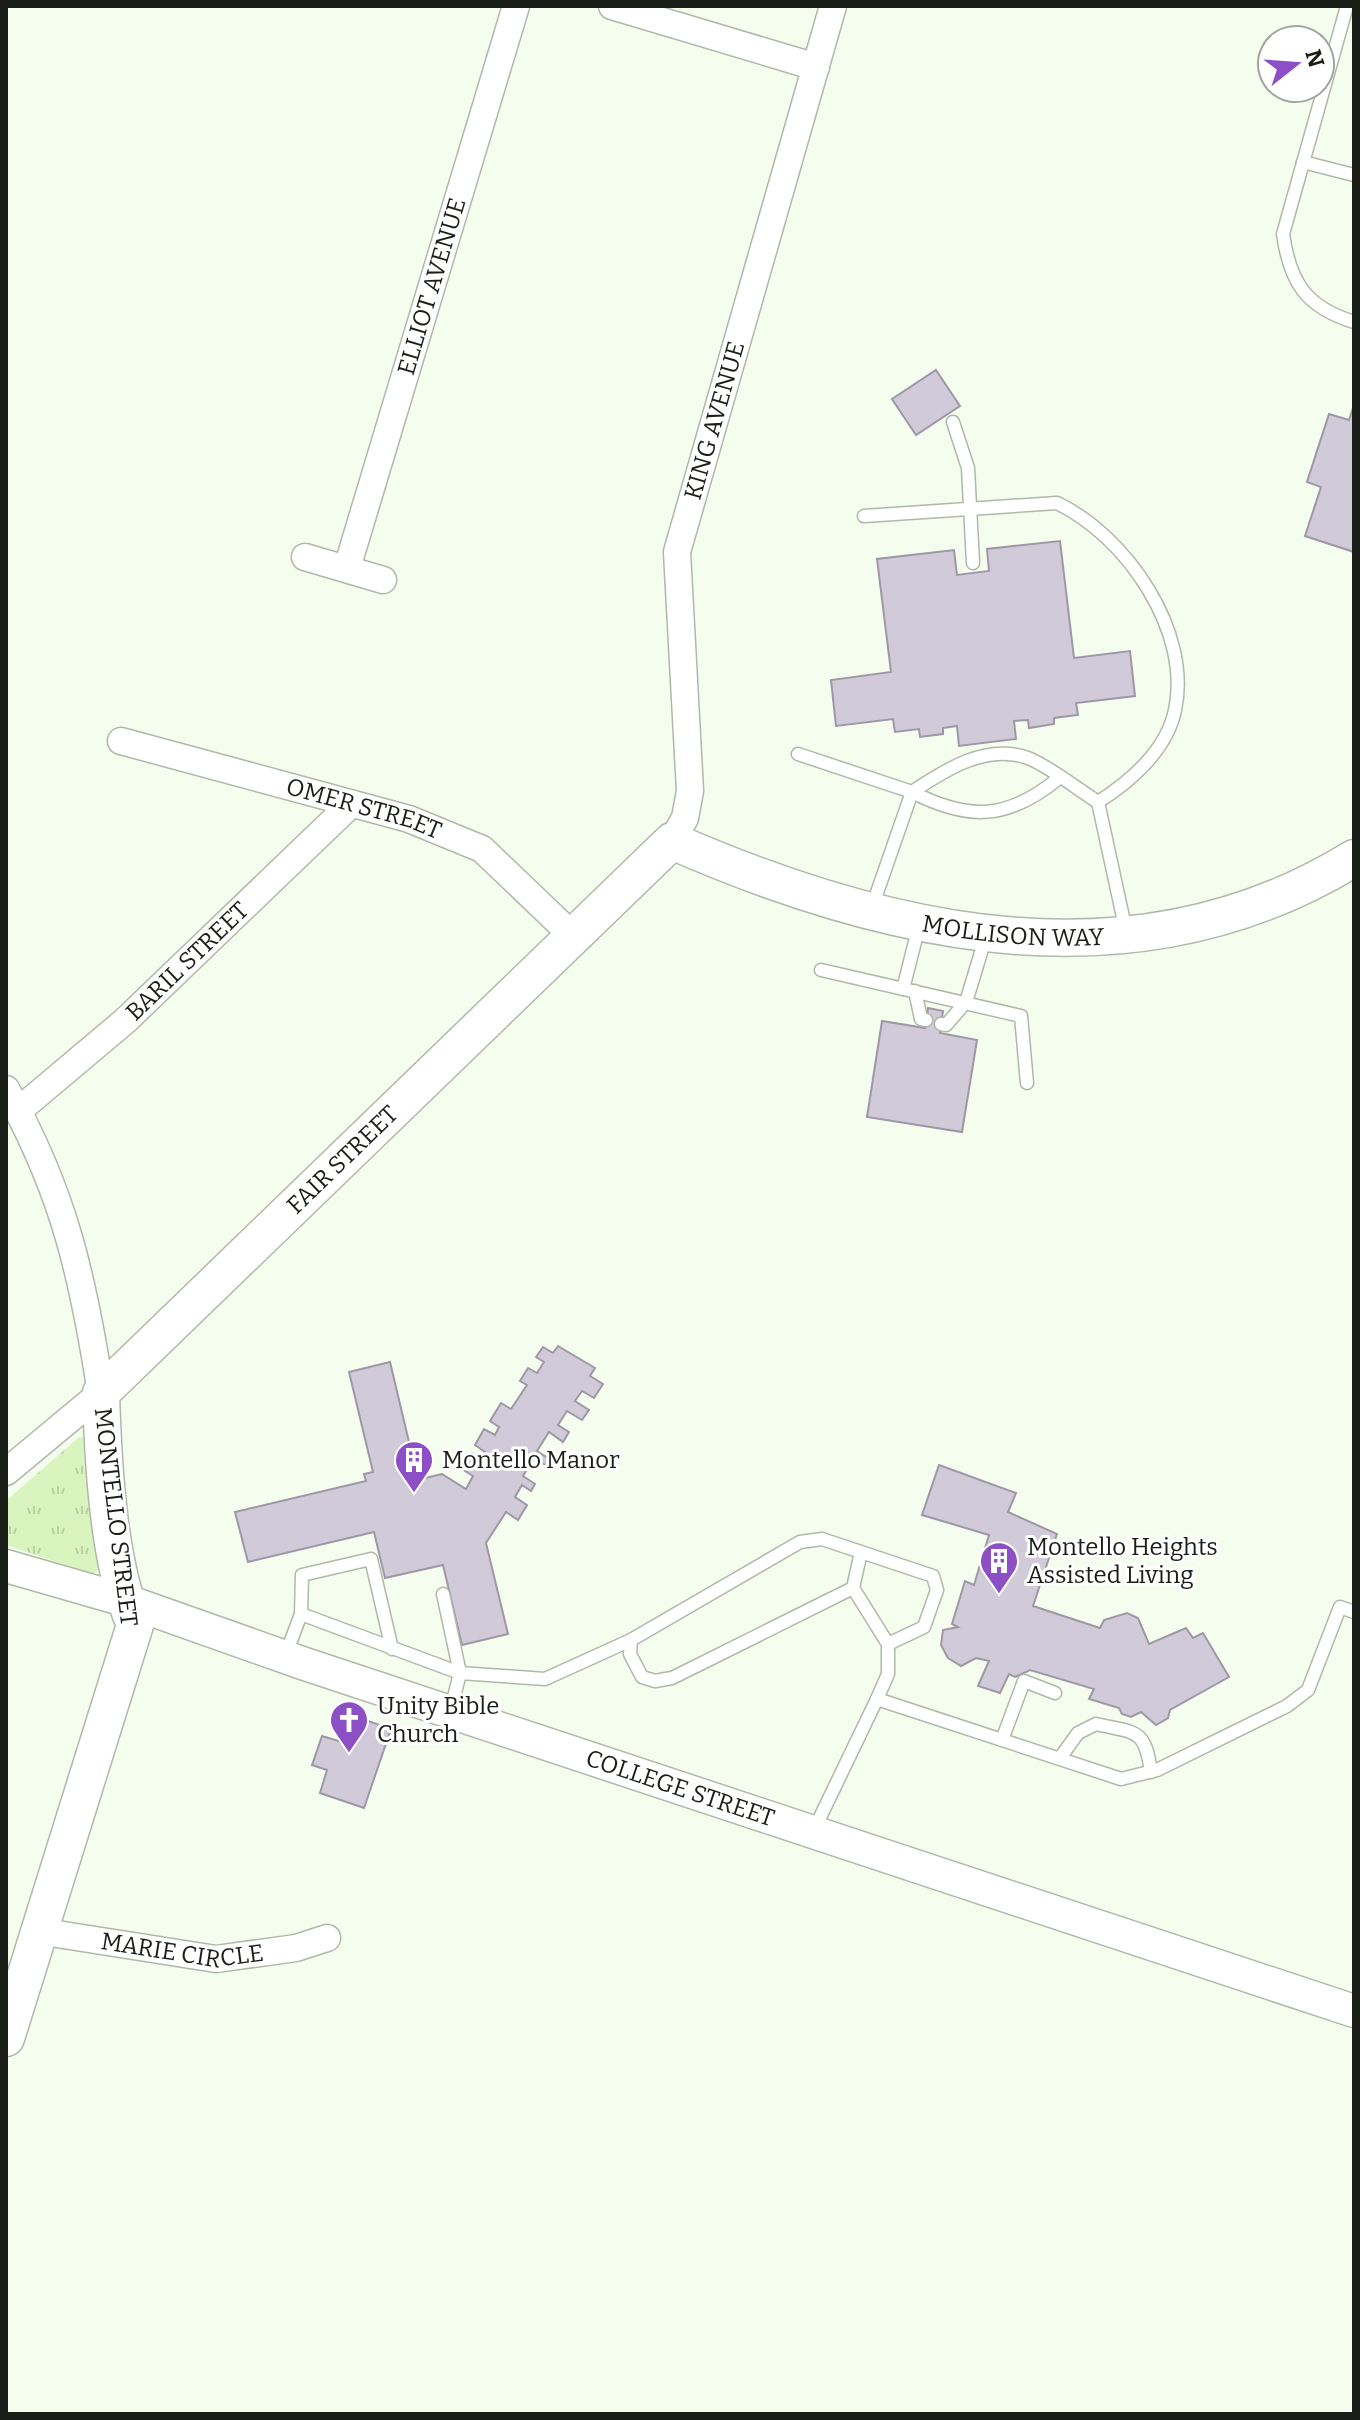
<svg xmlns="http://www.w3.org/2000/svg" width="1360" height="2420" viewBox="0 0 1360 2420" font-family="Bitter,serif">
<style>
.park{fill:url(#park-tufts)}
.building{fill:#d1cbd9;stroke:#9e98a6;stroke-width:2}
.lines{fill:none;stroke-linecap:round;stroke-linejoin:round}
.service-casing{stroke:#b1b8aa;stroke-width:15}
.minor-casing{stroke:#b1b8aa;stroke-width:29}
.tertiary-casing{stroke:#b1b8aa;stroke-width:35}
.secondary-casing{stroke:#b1b8aa;stroke-width:39}
.service{stroke:#fff;stroke-width:12}
.minor{stroke:#fff;stroke-width:26}
.tertiary{stroke:#fff;stroke-width:32}
.secondary{stroke:#fff;stroke-width:36}
.labels{text-anchor:middle;stroke-width:6;stroke-linejoin:round;paint-order:stroke}
.street-label{font-size:24px;fill:#1b1e18;stroke:#fff}
.poi-label{font-size:24px;fill:#1b1e18;stroke:#fff;text-anchor:start}
</style>
<defs>
<pattern id="park-tufts" width="24" height="20" patternUnits="userSpaceOnUse" patternTransform="scale(2)"><rect width="24" height="20" fill="#d9f4bf"/><path d="M3 7l-1-3M5 7V3M7 7l1-3M15 17l-1-3M17 17v-4M19 17l1-3" fill="none" stroke="#bad1a3"/></pattern>
</defs>
<rect width="100%" height="100%" fill="#f5fdee"/>
<polygon class="park" points="79,1437 86,1438 103,1568 92,1574 6,1545 6,1501"/>
<g class="building">
<polygon points="936,370 960,406 916,435 892,399"/>
<polygon points="1354,405 1354,552 1305,536 1321,487 1307,482 1329,414 1349,420"/>
<polygon points="1060,541 1074,658 1130,651 1135,696 1076,703 1078,715 1054,718 1054,724 1029,728 1028,720 1014,721 1016,739 959,746 957,726 943,728 943,734 920,737 919,729 895,732 893,719 836,726 831,680 891,672 877,559 954,550 957,575 989,571 987,549"/>
<polygon points="928,1008 943,1011 940,1033 977,1040 962,1132 867,1117 882,1021 925,1028"/>
<polygon points="558,1346 595,1368 590,1376 603,1384 594,1398 582,1391 575,1401 589,1410 582,1420 567,1411 558,1425 569,1432 563,1442 549,1432 537,1451 551,1460 547,1466 534,1458 523,1476 535,1484 531,1491 522,1485 515,1497 527,1505 518,1520 506,1512 486,1543 508,1634 462,1645 443,1565 385,1578 374,1532 248,1562 235,1512 366,1481 364,1474 373,1472 349,1372 390,1362 414,1463 421,1461 425,1478 442,1474 466,1489 473,1476 462,1469 472,1453 481,1458 485,1452 475,1445 484,1429 495,1435 499,1427 490,1421 501,1403 511,1409 527,1385 520,1381 528,1368 537,1373 544,1362 536,1357 543,1347 553,1353"/>
<polygon points="939,1465 1016,1493 1008,1512 1057,1534 1033,1606 1100,1628 1104,1620 1127,1613 1138,1618 1149,1644 1186,1628 1193,1638 1203,1633 1229,1677 1170,1710 1168,1718 1156,1725 1141,1712 1131,1717 1122,1714 1119,1708 1089,1699 1094,1689 1030,1670 1015,1677 1009,1674 1000,1693 978,1686 989,1661 976,1658 961,1666 948,1658 941,1645 943,1630 958,1627 952,1624 965,1581 974,1585 989,1535 922,1515"/>
<polygon points="351,1715 391,1729 364,1808 320,1793 327,1770 312,1765 322,1736 342,1742"/>
</g>
<g class="lines">
<defs>
<g id="service">
<path d="M1347,6L1283,234C1290,283 1306,307 1354,322"/>
<polyline points="1303,162 1354,175"/>
<polyline points="953,422 968,468 973,563"/>
<path d="M864,516L1057,503C1126,536 1192,631 1175,710C1167,750 1130,782 1098,802C1077,789 1049,766 1028,758C986,743 945,770 912,792"/>
<polyline points="798,754 912,792 872,907"/>
<path d="M912,792C969,821 1008,820 1059,778"/>
<polyline points="1098,802 1126,931"/>
<polyline points="821,970 1021,1016 1027,1083"/>
<polyline points="903,989 919,926"/>
<polyline points="915,991 921,1019 926,1020"/>
<polyline points="941,1024 946,1025 966,1002 986,936"/>
<polyline points="853,1588 861,1552"/>
<polyline points="443,1594 460,1673"/>
<polyline points="301,1614 302,1575 371,1559 392,1649"/>
<polyline points="286,1654 301,1614 460,1673"/>
<polyline points="877,1699 888,1674 888,1644 924,1627 937,1590 933,1576 822,1539 800,1542 631,1640 630,1654 642,1677 655,1681 672,1678 853,1588 888,1644"/>
<polyline points="451,1709 460,1673 545,1679 631,1640"/>
<polyline points="1002,1740 1024,1681 1055,1693"/>
<path d="M1060,1758L1078,1733L1096,1724C1136,1733 1145,1728 1151,1772"/>
<polyline points="813,1832 877,1699 1121,1779 1157,1770 1287,1706 1308,1690 1340,1607 1354,1612"/>
</g>
<g id="minor">
<polyline points="612,6 816,67"/>
<polyline points="305,557 383,580"/>
<path id="s1" d="M347,568L516,6"/>
<path id="s2" d="M121,741L409,819L482,849L573,936"/>
<path id="s3" d="M672,841L685,818L690,791L677,552L833,6"/>
<path d="M6,1089C64,1192 83,1277 101,1393L6,1472"/>
<path id="s4" d="M18,1111L125,1021L351,804"/>
<path id="s5" d="M38,1931L216,1959L296,1948L327,1938"/>
</g>
<g id="tertiary">
<path id="s6" d="M6,1566L124,1600L305,1664L1354,2011"/>
</g>
<g id="secondary">
<path id="s7" d="M6,2038L135,1625C108,1563 103,1461 101,1393L672,841C891,937 1137,992 1354,858"/>
</g>
</defs>
<use href="#service" class="service-casing"/>
<use href="#minor" class="minor-casing"/>
<use href="#tertiary" class="tertiary-casing"/>
<use href="#secondary" class="secondary-casing"/>
<use href="#service" class="service"/>
<use href="#minor" class="minor"/>
<use href="#tertiary" class="tertiary"/>
<use href="#secondary" class="secondary"/>
</g>
<defs>
<symbol id="building-pin" viewBox="-11 -11 22 30"><path d="M0 17L-7.5 6A9.5 9.5 0 1 1 7.5 6Z" fill="#8c4fc5" stroke="#fff"/><path d="M-4-6H4V6H1V3H-1V6H-4ZM-2.5-4.3h1.7v1.8h-1.7ZM.8-4.3h1.7v1.8H.8ZM-2.5-1h1.7V.8h-1.7ZM.8-1h1.7V.8H.8Z" fill="#fff"/></symbol>
<symbol id="church-pin" viewBox="-11 -11 22 30"><path d="M0 17L-7.5 6A9.5 9.5 0 1 1 7.5 6Z" fill="#8c4fc5" stroke="#fff"/><path d="M-1.2-6h2.4v3.5h3.3v2.4h-3.3V6h-2.4V-.1h-3.3v-2.4h3.3Z" fill="#fff"/></symbol>
</defs>
<g fill-rule="evenodd">
<use href="#building-pin" x="392" y="1438" width="44" height="60"/>
<use href="#building-pin" x="977" y="1539" width="44" height="60"/>
<use href="#church-pin" x="327" y="1698" width="44" height="60"/>
</g>
<g class="labels">
<g class="street-label">
<text dy="8" stroke="none"><textPath href="#s1" startOffset="294">ELLIOT AVENUE</textPath></text>
<text dy="8" stroke="none"><textPath href="#s3" startOffset="430">KING AVENUE</textPath></text>
<text dy="8" stroke="none"><textPath href="#s2" startOffset="252">OMER STREET</textPath></text>
<text dy="8" stroke="none"><textPath href="#s7" startOffset="1818">MOLLISON WAY</textPath></text>
<text dy="8" stroke="none"><textPath href="#s4" startOffset="226">BARIL STREET</textPath></text>
<text dy="8" stroke="none"><textPath href="#s7" startOffset="1004">FAIR STREET</textPath></text>
<text transform="translate(116 1517) rotate(83)" y="8">MONTELLO STREET</text>
<text dy="8" stroke="none"><textPath href="#s6" startOffset="710">COLLEGE STREET</textPath></text>
<text dy="8" stroke="none"><textPath href="#s5" startOffset="146">MARIE CIRCLE</textPath></text>
</g>
<g class="poi-label">
<text x="442" y="1468">Montello Manor</text>
<text x="1027" y="1555">Montello Heights<tspan x="1027" dy="28">Assisted Living</tspan></text>
<text x="377" y="1714">Unity Bible<tspan x="377" dy="28">Church</tspan></text>
</g>
</g>
<rect width="1360" height="2420" fill="none" stroke="#1b1e18" stroke-width="16"/>
<g transform="translate(1296 64) rotate(73)"><circle r="38" fill="#ffffff" stroke="#a4a5a3" stroke-width="2"/>
<path d="M0-6L14 30L0 20L-14 30Z" fill="#8c4fc5"/>
<text y="-12" font-size="22" font-weight="bold" text-anchor="middle" fill="#1b1e18">N</text>
</g>
</svg>
